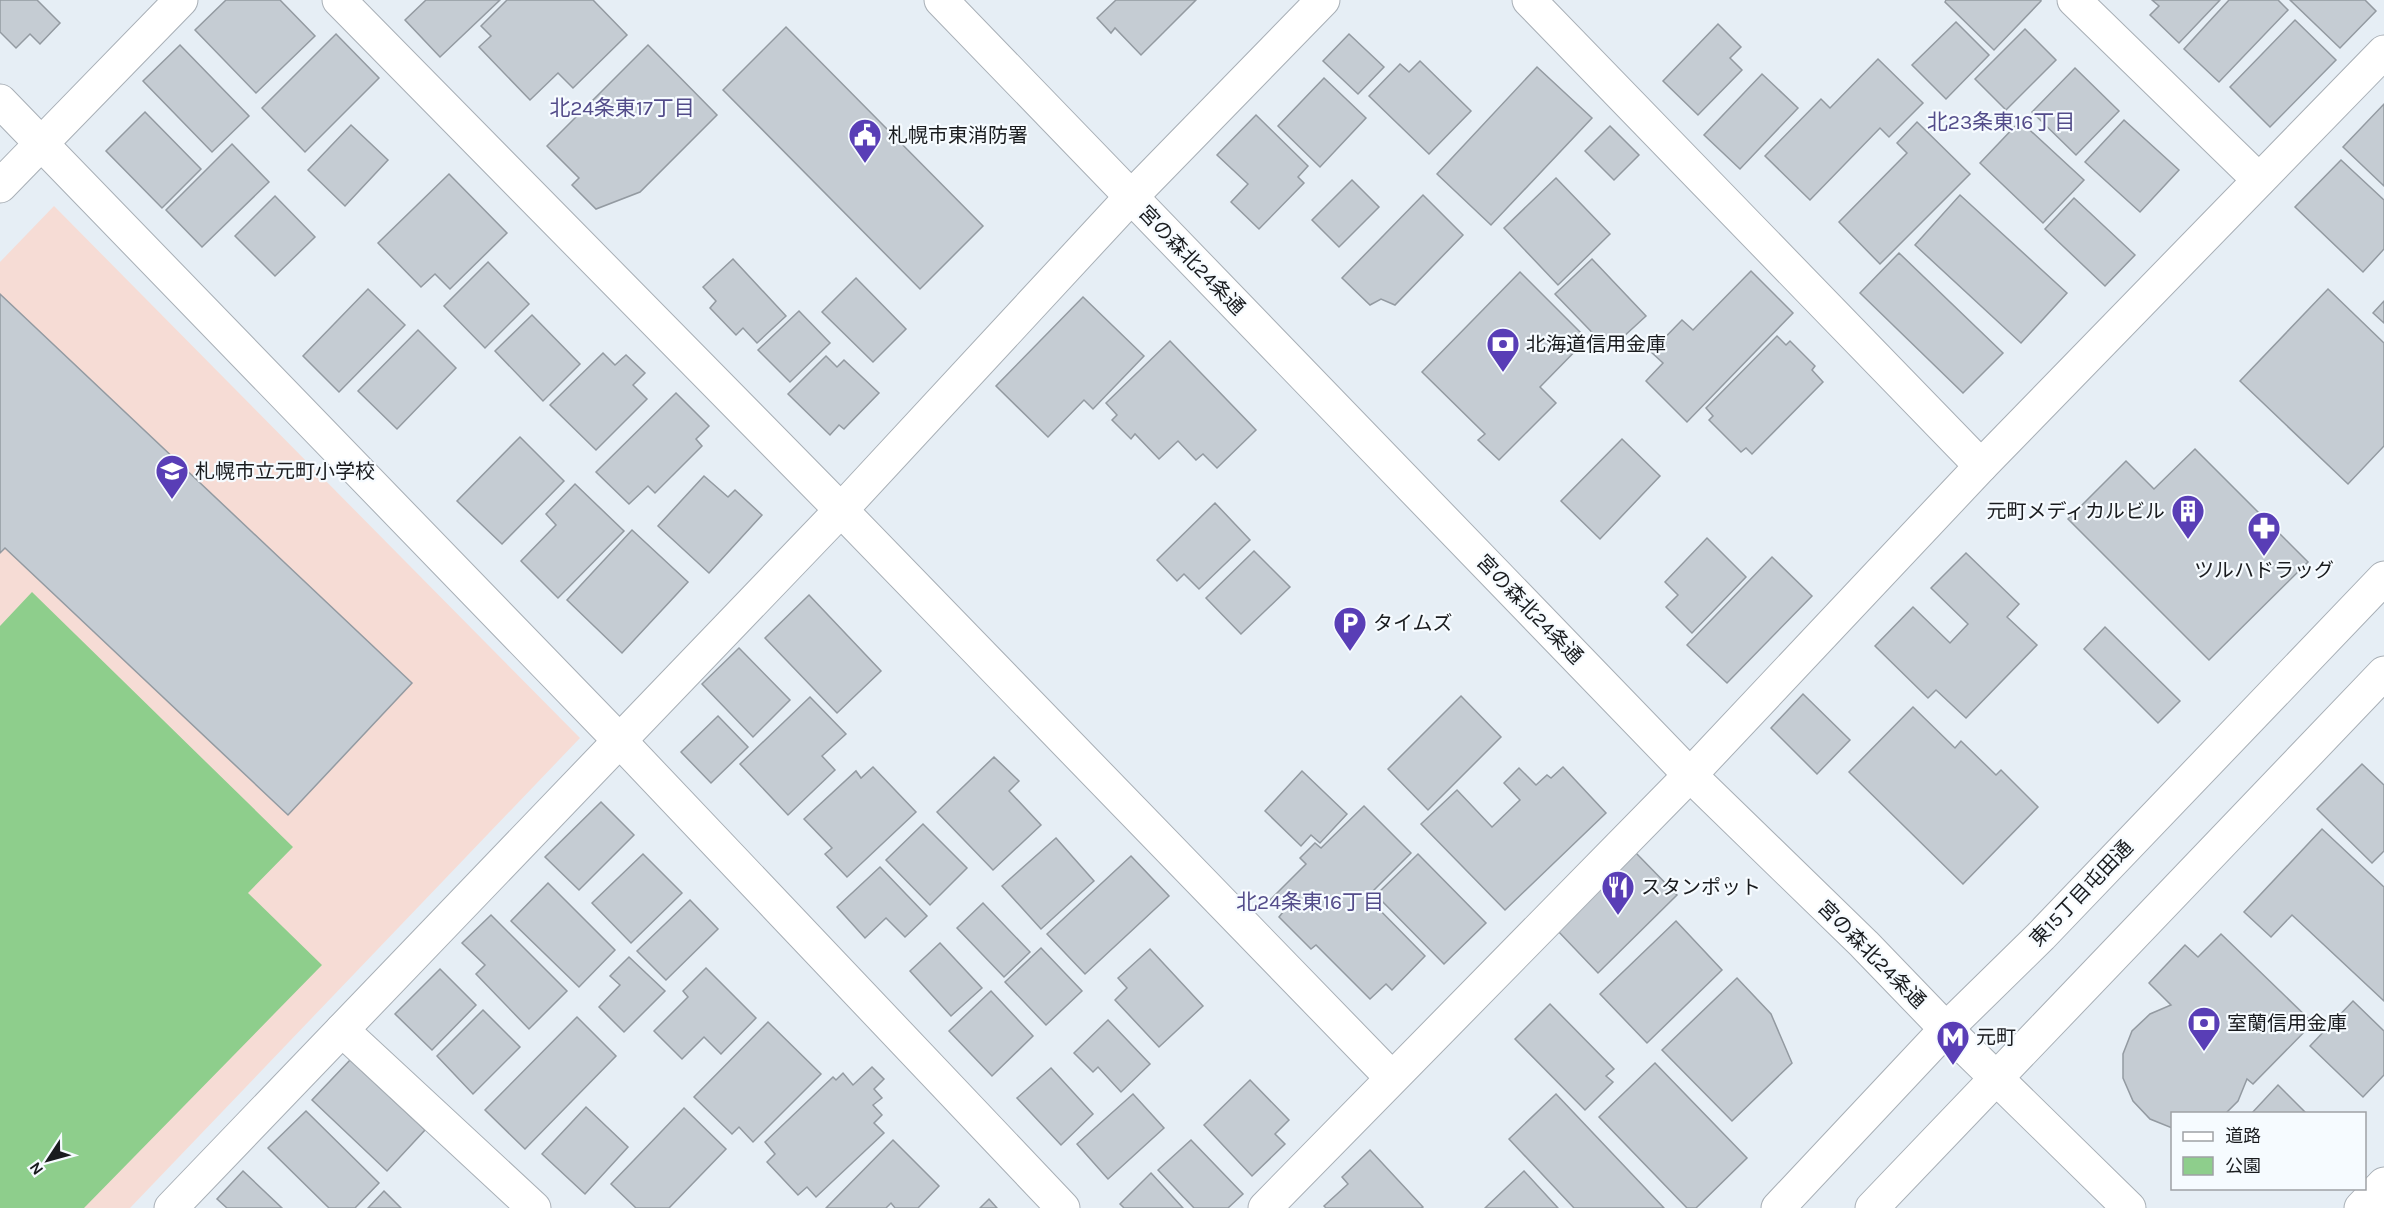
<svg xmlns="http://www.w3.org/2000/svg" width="2384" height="1208" viewBox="0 0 2384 1208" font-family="Karla,'Noto Sans JP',sans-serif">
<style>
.education{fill:#f6dcd5}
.green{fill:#8ece8c}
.building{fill:#c5ccd3;stroke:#939aa1;stroke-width:1.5}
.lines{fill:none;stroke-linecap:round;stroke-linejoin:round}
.minor-casing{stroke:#a8afb6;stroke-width:35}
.minor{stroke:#fff;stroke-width:33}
.labels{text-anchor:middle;stroke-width:4.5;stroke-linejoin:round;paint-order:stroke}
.poi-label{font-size:20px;fill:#191b1e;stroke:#f6fbff;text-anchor:start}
.street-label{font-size:20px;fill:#191b1e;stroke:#f6fbff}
.neighbourhood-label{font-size:21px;fill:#534c8a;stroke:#f6fbff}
</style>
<rect width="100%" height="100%" fill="#e6eef5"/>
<polygon class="education" points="54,206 580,738 130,1208 0,1208 0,262"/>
<polygon class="green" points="32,592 293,847 248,893 322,965 84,1208 0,1208 0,626"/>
<g class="building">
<polygon points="0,0 37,0 60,23 40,44 30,34 16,48 0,32"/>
<polygon points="226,0 280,0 315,36 256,93 195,30"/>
<polygon points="426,0 500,0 440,57 405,20"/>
<polygon points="507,0 593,0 627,35 573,88 558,73 530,100 479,47 491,36 481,26"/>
<polygon points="1116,0 1196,0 1141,55 1115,28 1111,33 1097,18"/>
<polygon points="1946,0 2041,0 2041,1 1994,50 1945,2"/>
<polygon points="2152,0 2220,0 2179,43 2150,15 2159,6"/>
<polygon points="2229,0 2278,0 2288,10 2219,82 2184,49"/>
<polygon points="2290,0 2365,0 2376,11 2340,48"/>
<polygon points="2295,20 2336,60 2270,127 2230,87"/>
<polygon points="1956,22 1989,55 1946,99 1912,65"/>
<polygon points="1718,24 1741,47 1730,58 1742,70 1698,115 1663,81"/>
<polygon points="786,27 983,226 920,289 723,90"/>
<polygon points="2025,29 2056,60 2006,110 1975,79"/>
<polygon points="336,34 379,78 305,152 262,108"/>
<polygon points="1349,34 1384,67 1358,94 1323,61"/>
<polygon points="180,45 249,116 212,152 143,81"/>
<polygon points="648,45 717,115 640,192 596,209 572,185 579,178 547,146"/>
<polygon points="1878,59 1923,103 1889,137 1880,128 1810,200 1765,156 1821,99 1830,108"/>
<polygon points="1420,61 1471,111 1429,154 1369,96 1400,64 1409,72"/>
<polygon points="1537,67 1592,118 1491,225 1437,174"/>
<polygon points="2075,68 2119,111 2076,155 2032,112"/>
<polygon points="1762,74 1798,108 1740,169 1704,135"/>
<polygon points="1324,78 1366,118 1320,167 1278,126"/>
<polygon points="2384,104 2384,186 2343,147"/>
<polygon points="145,112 201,169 162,208 106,151"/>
<polygon points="1256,115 1308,166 1298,177 1304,183 1259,229 1231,202 1248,184 1217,155"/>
<polygon points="2124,120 2179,170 2140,212 2085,162"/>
<polygon points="2020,121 2084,180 2043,223 1980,163"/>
<polygon points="1917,122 1970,174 1880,264 1839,222 1907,153 1897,143"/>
<polygon points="351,125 388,160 345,206 308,170"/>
<polygon points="1610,126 1639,155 1614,180 1585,151"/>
<polygon points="232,144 269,182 202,247 166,210"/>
<polygon points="2341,160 2384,200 2384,249 2363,272 2295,207"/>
<polygon points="449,174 507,233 450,289 435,274 421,287 378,243"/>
<polygon points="1556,178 1610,234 1558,285 1504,228"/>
<polygon points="1352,180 1379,207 1339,247 1312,220"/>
<polygon points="1423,195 1463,235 1395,305 1381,299 1370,305 1342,278"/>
<polygon points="1960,195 2067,293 2021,343 1915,245"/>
<polygon points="275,196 315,237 275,276 235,236"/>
<polygon points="2074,198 2135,255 2105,286 2045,229"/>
<polygon points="1899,253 2003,353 1963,393 1860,293"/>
<polygon points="733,259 786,316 757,343 743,328 736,335 710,308 716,301 703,287"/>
<polygon points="1592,259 1646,316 1609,350 1555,294"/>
<polygon points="488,262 529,304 485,348 444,306"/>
<polygon points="1751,271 1793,313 1687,422 1646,381 1663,363 1651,352 1682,320 1693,330"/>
<polygon points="1520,272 1587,339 1540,387 1556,403 1499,460 1478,440 1485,434 1422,372"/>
<polygon points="856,278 906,329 873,362 822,312"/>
<polygon points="368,289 405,325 339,392 303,356"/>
<polygon points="2328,289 2384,343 2384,446 2348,484 2240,381"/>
<polygon points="0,294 412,683 288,815 5,548 0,553"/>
<polygon points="1083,297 1144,356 1093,409 1084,400 1048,437 996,386"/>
<polygon points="2384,301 2384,323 2373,313"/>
<polygon points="799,311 830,343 790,382 758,350"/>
<polygon points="532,315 580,364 543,401 495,351"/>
<polygon points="418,330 456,368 397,429 358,391"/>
<polygon points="1777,336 1786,345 1790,341 1815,366 1812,370 1823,382 1752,454 1746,448 1741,452 1709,420 1713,416 1706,408"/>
<polygon points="1170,341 1256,430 1217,468 1203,454 1196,460 1178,441 1159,459 1135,434 1131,439 1112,420 1117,415 1106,403"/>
<polygon points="603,353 615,365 626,355 645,373 633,385 647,399 596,450 550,405"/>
<polygon points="826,356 837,367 844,360 879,393 844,429 839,425 830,435 788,394"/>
<polygon points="676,393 709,426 696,439 702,446 655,493 648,486 629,504 596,472"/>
<polygon points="520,437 564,481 502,544 457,501"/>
<polygon points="1622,439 1660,476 1600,539 1561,501"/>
<polygon points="2195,449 2308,562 2209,660 2068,519 2126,461 2154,489"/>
<polygon points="704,476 728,497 735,490 762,515 709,573 658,526"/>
<polygon points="575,484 624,531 558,598 521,561 556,525 546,514"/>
<polygon points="1215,503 1250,540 1199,589 1184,574 1177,581 1157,560"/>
<polygon points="632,530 688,582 622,653 567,600"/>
<polygon points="1707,538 1746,577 1692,633 1666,607 1678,595 1665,582"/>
<polygon points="1254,551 1290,587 1241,634 1206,598"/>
<polygon points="1966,553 2019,604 2007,617 2037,645 1966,718 1936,690 1928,698 1875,646 1913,607 1950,643 1968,624 1931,588"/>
<polygon points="1772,557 1812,596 1727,683 1687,645"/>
<polygon points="809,595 881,671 837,713 765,638"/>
<polygon points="2105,627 2180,701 2158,723 2084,649"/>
<polygon points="739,648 790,700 753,737 702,684"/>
<polygon points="1803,694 1850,740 1817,774 1771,728"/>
<polygon points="1461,696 1501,737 1428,810 1388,769"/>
<polygon points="810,697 846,734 822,756 835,770 788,815 740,764"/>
<polygon points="1913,707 1955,748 1961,741 1996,775 2001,770 2038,807 1963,884 1849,772"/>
<polygon points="718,716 748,747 711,783 681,752"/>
<polygon points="994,757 1019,781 1009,791 1041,825 993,870 937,812"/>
<polygon points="2362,764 2384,785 2384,851 2372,863 2317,809"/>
<polygon points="873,767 916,812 847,877 825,854 832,848 804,819 856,771 861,778"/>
<polygon points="1563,767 1606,813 1505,910 1421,824 1457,790 1492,827 1520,800 1504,783 1519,768 1536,785 1547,775 1551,778"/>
<polygon points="1302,771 1347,814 1320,843 1311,835 1301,846 1265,811"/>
<polygon points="601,802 634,835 579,890 545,857"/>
<polygon points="1364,806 1411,853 1367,897 1425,956 1392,990 1386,984 1370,999 1316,945 1311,949 1279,917 1283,912 1270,900 1306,864 1300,858 1315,843 1321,848"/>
<polygon points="923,824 967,868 930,905 886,860"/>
<polygon points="2322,829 2384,887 2384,1001 2292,915 2271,937 2244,912"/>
<polygon points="1056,838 1094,881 1041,929 1002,886"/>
<polygon points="1636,853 1677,895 1598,973 1557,930"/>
<polygon points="643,854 682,893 631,943 592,903"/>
<polygon points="1418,854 1486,923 1444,964 1376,895"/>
<polygon points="1131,856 1169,896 1085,974 1047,934"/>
<polygon points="880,867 927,916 905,937 886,918 865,938 837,907"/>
<polygon points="548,883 615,950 579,987 511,921"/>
<polygon points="690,900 718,929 666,980 637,951"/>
<polygon points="983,903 1030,952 1004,977 957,928"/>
<polygon points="491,915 567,991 529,1029 476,974 485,965 462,943"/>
<polygon points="1676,921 1722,970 1647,1043 1600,994"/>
<polygon points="2221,934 2313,1023 2253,1084 2247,1079 2238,1101 2225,1114 2172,1114 2172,1128 2150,1119 2133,1101 2123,1078 2123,1054 2132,1031 2150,1014 2171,1005 2149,983 2185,945 2198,957"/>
<polygon points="940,943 982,988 951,1016 910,971"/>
<polygon points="1041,948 1082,991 1046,1025 1005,982"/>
<polygon points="1150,949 1203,1006 1159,1047 1115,1000 1127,988 1118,978"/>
<polygon points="629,957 665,991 624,1032 599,1007 620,985 610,976"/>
<polygon points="706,968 756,1018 721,1054 704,1037 682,1059 654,1031 688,997 683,991"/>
<polygon points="440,969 476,1005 432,1050 395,1014"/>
<polygon points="1737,978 1771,1014 1792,1063 1732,1121 1662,1050"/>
<polygon points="991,991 1033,1036 992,1076 949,1031"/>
<polygon points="2353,1001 2384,1031 2384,1075 2363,1097 2310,1046"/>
<polygon points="1550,1004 1614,1069 1606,1076 1613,1082 1585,1110 1515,1039"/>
<polygon points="483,1010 520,1047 473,1094 437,1056"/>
<polygon points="577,1017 616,1056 525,1149 485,1110"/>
<polygon points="1108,1020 1150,1064 1121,1092 1098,1067 1093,1072 1074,1053"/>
<polygon points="768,1022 821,1074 753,1142 739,1127 732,1134 694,1097"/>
<polygon points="350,1060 425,1130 387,1171 312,1100"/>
<polygon points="1655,1063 1747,1158 1696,1208 1687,1208 1599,1117"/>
<polygon points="872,1067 884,1079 874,1089 882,1098 873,1105 882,1115 874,1123 884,1133 816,1197 807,1187 798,1195 767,1162 775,1154 765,1142 833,1077 836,1080 843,1073 853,1085"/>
<polygon points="1051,1068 1093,1114 1061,1145 1017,1098"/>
<polygon points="1250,1080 1289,1120 1275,1134 1285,1144 1252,1176 1204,1125"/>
<polygon points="2278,1085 2307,1114 2251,1114"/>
<polygon points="1133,1094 1164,1128 1108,1179 1077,1144"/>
<polygon points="1556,1094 1664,1208 1574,1208 1509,1139"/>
<polygon points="586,1107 628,1147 585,1194 542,1154"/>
<polygon points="684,1108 726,1149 669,1208 636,1208 611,1184"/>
<polygon points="306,1111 379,1183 355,1208 329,1208 268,1148"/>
<polygon points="893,1140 939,1186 918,1208 895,1208 891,1203 886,1208 826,1208"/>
<polygon points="1191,1140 1243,1194 1228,1208 1194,1208 1158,1170"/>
<polygon points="1370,1150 1423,1207 1421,1208 1326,1208 1324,1206 1348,1184 1342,1177"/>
<polygon points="243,1171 282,1208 227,1208 217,1199"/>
<polygon points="1524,1171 1558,1208 1485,1208"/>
<polygon points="1151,1173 1183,1208 1124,1208 1120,1204"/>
<polygon points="384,1191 401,1208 368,1208"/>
<polygon points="989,1199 997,1208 980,1208"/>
</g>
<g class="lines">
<defs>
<g id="minor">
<polyline points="339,0 841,510 1391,1077"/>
<polyline points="941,0 1690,775 1864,944 1946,1029 2129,1208"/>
<polyline points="1529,0 1981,466"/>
<polyline points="2074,0 2259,180"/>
<polyline points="0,101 619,740 1063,1208"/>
<polyline points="0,186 181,0"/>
<polyline points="342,1030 534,1208"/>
<polyline points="171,1208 841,510 1131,197 1323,0"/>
<polyline points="1265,1208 1690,775 1981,466 2384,52"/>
<polyline points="1778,1208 1946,1029 2041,936 2384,578"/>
<polyline points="1872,1208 2384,673"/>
<polyline points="2361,1208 2384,1184"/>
</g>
</defs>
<use href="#minor" class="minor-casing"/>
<use href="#minor" class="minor"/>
</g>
<defs>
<symbol id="civic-pin" viewBox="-11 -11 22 30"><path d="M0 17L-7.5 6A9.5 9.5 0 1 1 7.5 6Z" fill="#593eb6" stroke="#f6fbff"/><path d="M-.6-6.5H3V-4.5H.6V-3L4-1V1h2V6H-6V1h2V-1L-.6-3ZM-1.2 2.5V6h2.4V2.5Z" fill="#fff"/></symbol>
<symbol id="bank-pin" viewBox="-11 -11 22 30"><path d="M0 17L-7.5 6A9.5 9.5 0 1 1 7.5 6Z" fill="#593eb6" stroke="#f6fbff"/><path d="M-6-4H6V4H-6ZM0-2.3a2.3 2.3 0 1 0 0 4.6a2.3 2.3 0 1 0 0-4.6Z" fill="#fff"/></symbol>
<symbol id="school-pin" viewBox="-11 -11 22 30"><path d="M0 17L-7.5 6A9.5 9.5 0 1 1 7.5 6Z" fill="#593eb6" stroke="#f6fbff"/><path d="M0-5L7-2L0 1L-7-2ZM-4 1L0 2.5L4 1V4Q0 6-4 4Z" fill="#fff"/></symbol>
<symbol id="building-pin" viewBox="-11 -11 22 30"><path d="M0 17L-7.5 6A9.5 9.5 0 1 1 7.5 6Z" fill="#593eb6" stroke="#f6fbff"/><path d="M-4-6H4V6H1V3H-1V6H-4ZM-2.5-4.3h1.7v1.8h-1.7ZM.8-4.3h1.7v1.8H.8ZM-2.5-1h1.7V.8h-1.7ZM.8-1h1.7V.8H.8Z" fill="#fff"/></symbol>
<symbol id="pharmacy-pin" viewBox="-11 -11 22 30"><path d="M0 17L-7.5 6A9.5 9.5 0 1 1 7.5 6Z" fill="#593eb6" stroke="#f6fbff"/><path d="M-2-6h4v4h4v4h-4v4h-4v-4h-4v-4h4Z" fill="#fff"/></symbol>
<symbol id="parking-pin" viewBox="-11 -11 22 30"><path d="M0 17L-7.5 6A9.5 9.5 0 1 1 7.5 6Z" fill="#593eb6" stroke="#f6fbff"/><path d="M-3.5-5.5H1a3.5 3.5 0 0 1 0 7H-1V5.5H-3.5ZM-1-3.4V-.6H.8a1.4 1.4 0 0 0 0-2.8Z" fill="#fff"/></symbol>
<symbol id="restaurant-pin" viewBox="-11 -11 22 30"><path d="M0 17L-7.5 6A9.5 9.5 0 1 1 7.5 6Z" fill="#593eb6" stroke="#f6fbff"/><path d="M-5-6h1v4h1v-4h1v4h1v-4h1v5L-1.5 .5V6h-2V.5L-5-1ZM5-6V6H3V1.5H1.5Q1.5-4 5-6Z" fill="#fff"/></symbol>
<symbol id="metro-pin" viewBox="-11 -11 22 30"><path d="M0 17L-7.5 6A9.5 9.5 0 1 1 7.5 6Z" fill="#593eb6" stroke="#f6fbff"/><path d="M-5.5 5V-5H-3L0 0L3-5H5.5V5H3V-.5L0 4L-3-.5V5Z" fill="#fff"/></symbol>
</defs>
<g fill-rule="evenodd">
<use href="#civic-pin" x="846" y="116" width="38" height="52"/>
<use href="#bank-pin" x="1484" y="325" width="38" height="52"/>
<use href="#school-pin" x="153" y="452" width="38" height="52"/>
<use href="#building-pin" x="2169" y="492" width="38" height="52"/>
<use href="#pharmacy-pin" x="2245" y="509" width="38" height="52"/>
<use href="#parking-pin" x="1331" y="604" width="38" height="52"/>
<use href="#restaurant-pin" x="1599" y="868" width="38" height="52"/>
<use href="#bank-pin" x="2185" y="1004" width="38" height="52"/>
<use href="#metro-pin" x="1934" y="1018" width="38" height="52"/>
</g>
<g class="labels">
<g class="poi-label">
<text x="888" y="142">札幌市東消防署</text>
<text x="1526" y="351">北海道信用金庫</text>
<text x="195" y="478">札幌市立元町小学校</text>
<text x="2165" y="518" text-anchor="end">元町メディカルビル</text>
<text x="2264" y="577" text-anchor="middle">ツルハドラッグ</text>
<text x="1373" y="630">タイムズ</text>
<text x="1641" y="894">スタンポット</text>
<text x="2227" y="1030">室蘭信用金庫</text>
<text x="1976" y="1044">元町</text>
</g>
<g class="street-label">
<text transform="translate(1192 260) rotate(46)" y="7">宮の森北24条通</text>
<text transform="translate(1530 609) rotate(46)" y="7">宮の森北24条通</text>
<text transform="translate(2081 893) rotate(-46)" y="7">東15丁目屯田通</text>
<text transform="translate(1872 954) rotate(45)" y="7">宮の森北24条通</text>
</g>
<g class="neighbourhood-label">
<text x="622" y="115">北24条東17丁目</text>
<text x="2001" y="129">北23条東16丁目</text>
<text x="1310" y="909">北24条東16丁目</text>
</g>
</g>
<rect x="2171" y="1112" width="195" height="78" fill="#f6fbff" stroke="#9ea1a5" stroke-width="1.5"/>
<rect x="2183" y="1132" width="30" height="9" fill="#ffffff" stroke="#9ea1a5" stroke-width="1.5"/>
<text x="2225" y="1142" font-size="18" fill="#191b1e">道路</text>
<rect x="2183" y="1157" width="30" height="18" fill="#8ece8c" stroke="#9ea1a5" stroke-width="1.5"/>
<text x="2225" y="1172" font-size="18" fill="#191b1e">公園</text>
<g transform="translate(48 1160) rotate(234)" stroke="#f6fbff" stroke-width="4.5" paint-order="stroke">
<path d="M0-4.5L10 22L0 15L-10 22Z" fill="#191b1e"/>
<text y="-9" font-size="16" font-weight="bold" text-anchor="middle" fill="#191b1e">N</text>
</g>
</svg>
